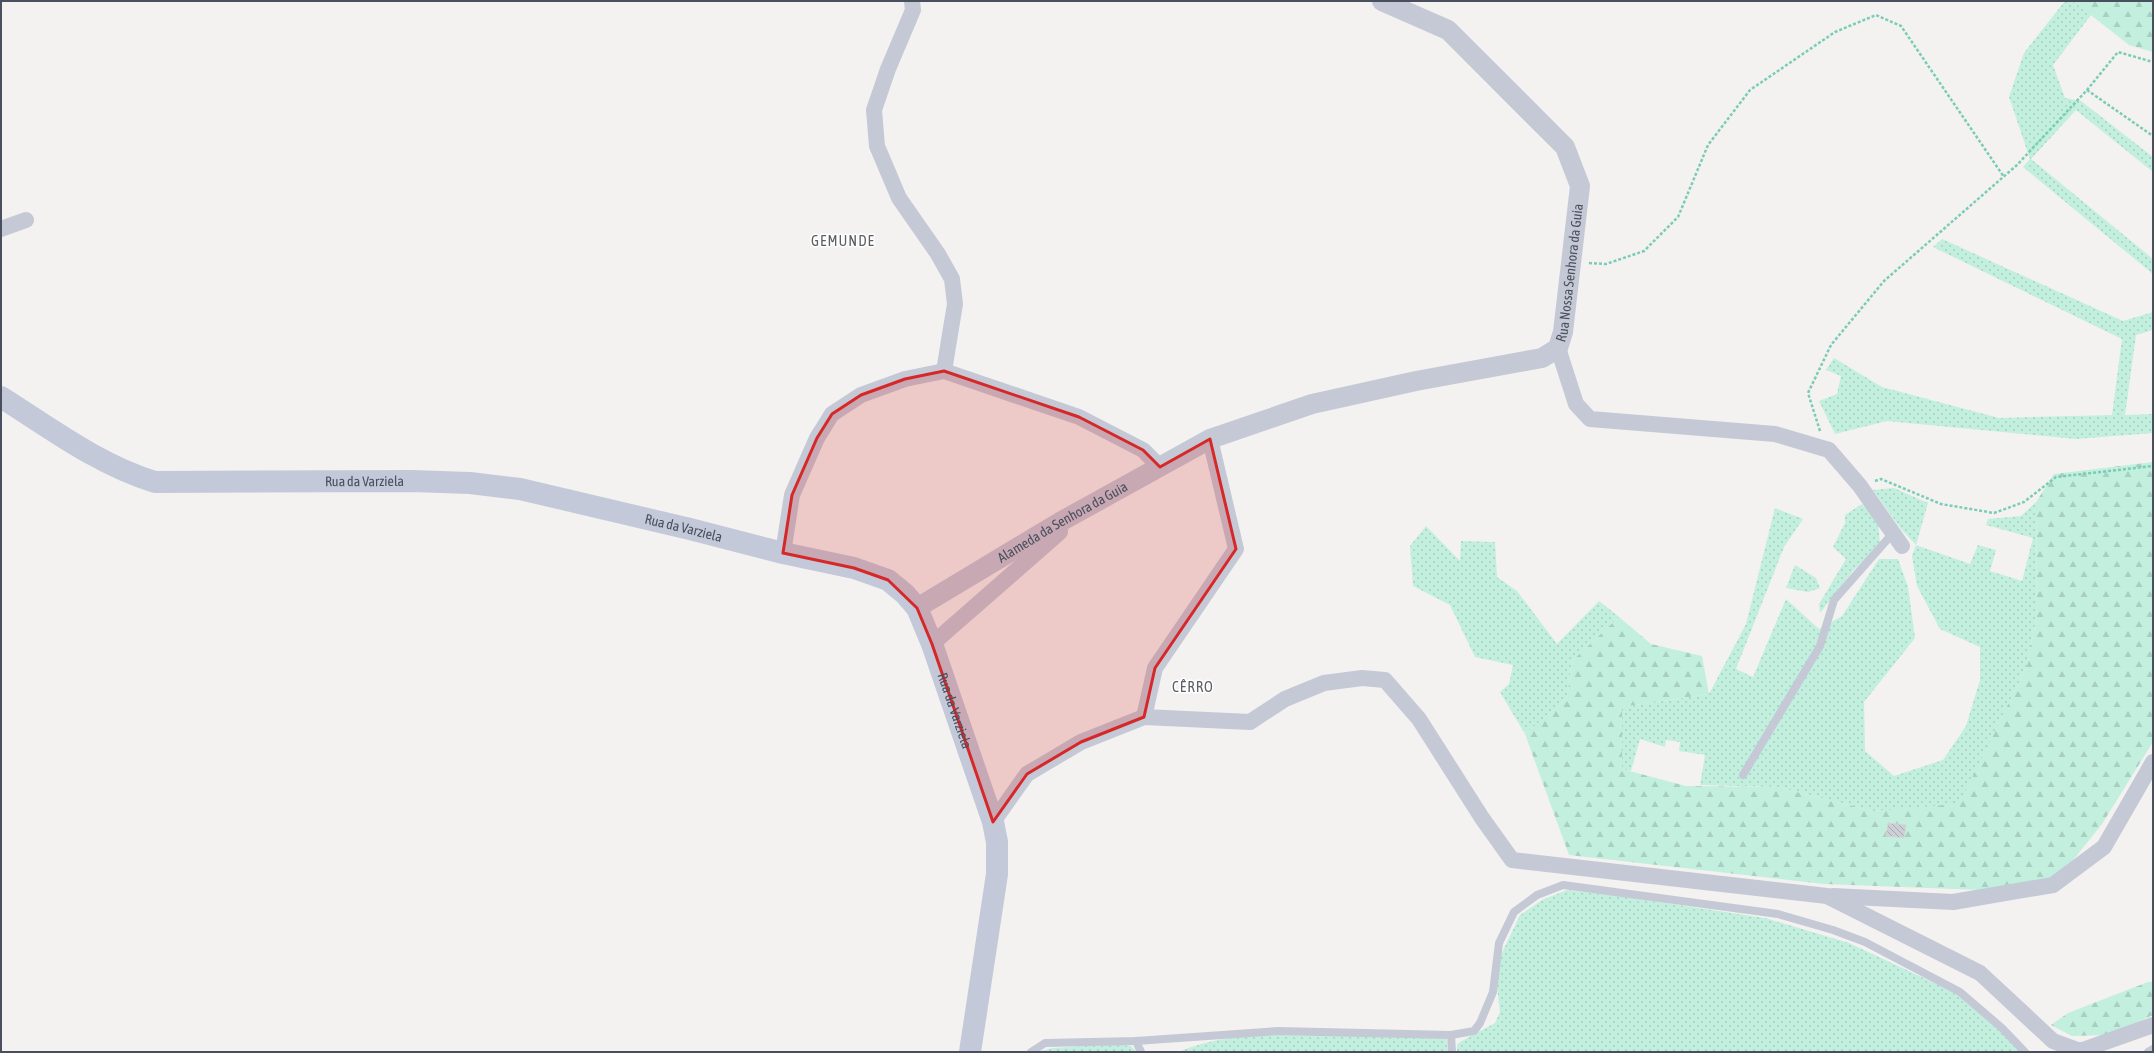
<svg xmlns="http://www.w3.org/2000/svg" width="2154" height="1053" viewBox="0 0 2154 1053" font-family="'Asap Condensed',sans-serif">
<style>
.grass{fill:url(#grass-dots)}
.forest{fill:url(#forest-firs)}
.building{fill:url(#building-back-hatch);stroke:#d5d5dc}
.lines{fill:none;stroke-linecap:round;stroke-linejoin:round}
.path{stroke:#7accb8;stroke-width:2.5;stroke-dasharray:3 2;stroke-linecap:butt}
.service{stroke:#c5c9d5;stroke-width:8}
.minor{stroke:#c5c9d5;stroke-width:16}
.tertiary{stroke:#c5c9d5;stroke-width:20}
.secondary{stroke:#c4c9d9;stroke-width:22}
.marked{fill:#d62828;fill-opacity:0.2;stroke:#d62828;stroke-width:3;stroke-linejoin:round}
.labels{text-anchor:middle;stroke-width:3;stroke-linejoin:round;paint-order:stroke}
.street-label{font-size:14px;fill:#494f5e;stroke:#fff}
.neighbourhood-label{font-size:15px;letter-spacing:1px;fill:#5e5f66;stroke:#fff}
</style>
<defs>
<pattern id="grass-dots" width="8" height="8" patternUnits="userSpaceOnUse"><rect width="8" height="8" fill="#c2efde"/><path d="M2 2h.1M6 6h.1" fill="none" stroke="#a8cfc1" stroke-width="1.8" stroke-linecap="round"/></pattern>
<pattern id="forest-firs" width="22" height="20" patternUnits="userSpaceOnUse"><rect width="22" height="20" fill="#c2efde"/><path d="M5 1l3.5 6h-7zM16 11l3.5 6h-7z" fill="#a8cfc1"/></pattern>
<pattern id="building-back-hatch" width="6" height="6" patternUnits="userSpaceOnUse"><rect width="6" height="6" fill="#cdcfd6"/><path d="M-1 5l2 2M0 0l6 6M5-1l2 2" fill="none" stroke="#a8aab1"/></pattern>
</defs>
<rect width="100%" height="100%" fill="#f3f2f1"/>
<g class="grass">
<polygon points="2065,1 2073,1 2091,15 2053,65 2065,98 2081,101 2153,157 2153,172 2076,110 2031,159 2153,259 2153,274 2023,167 2030,159 2009,97 2024,53"/>
<polygon points="1942,239 2123,321 2153,312 2153,330 2136,335 2125,415 2153,414 2153,433 2076,439 1887,421 1835,434 1819,401 1837,394 1841,376 1826,370 1834,358 1882,387 1999,418 2112,415 2122,339 1933,247"/>
<polygon points="1894,488 1928,503 1916,545 1970,564 1978,545 1996,550 1990,571 2022,581 2033,538 1986,525 1988,519 2021,516 2036,502 2037,615 2027,666 1958,807 1873,811 1777,787 1700,785 1705,755 1679,751 1680,742 1666,740 1665,747 1640,739 1631,771 1622,769 1622,707 1709,694 1746,624 1775,508 1803,519 1784,547 1736,669 1753,677 1786,599 1819,629 1842,616 1879,559 1898,559 1908,587 1915,638 1864,702 1865,751 1894,776 1943,760 1966,726 1980,680 1980,647 1940,629 1917,586 1912,556 1916,545 1901,529 1873,490"/>
<polygon points="1862,504 1878,520 1880,545 1854,570 1820,613 1819,604 1846,559 1833,547 1845,523 1845,515"/>
<polygon points="1426,526 1460,561 1461,541 1495,542 1497,577 1517,591 1557,644 1599,601 1619,617 1572,661 1567,699 1525,734 1500,692 1509,684 1513,665 1475,657 1450,605 1413,586 1410,546"/>
<polygon points="1795,565 1816,578 1820,588 1808,592 1786,588"/>
<polygon points="1567,890 1619,896 1765,918 1849,943 1945,988 1975,1005 2023,1052 1457,1052 1457,1045 1460,1042 1495,1023 1500,1012 1497,987 1501,955 1520,915 1542,900"/>
<path d="M1288,1034L1446,1037L1448,1052H1179C1216,1036 1249,1036 1288,1034Z"/>
<polygon points="1116,1044 1131,1046 1137,1052 1037,1052 1053,1048"/>
</g>
<g class="forest">
<polygon points="2073,1 2153,1 2153,52 2129,45"/>
<polygon points="2153,462 2153,742 2102,824 2062,874 2006,891 1824,884 1569,855 1525,734 1567,699 1572,661 1619,617 1651,644 1702,656 1709,694 1622,707 1622,769 1686,786 1777,787 1873,811 1959,804 2027,666 2037,615 2036,502 2054,474"/>
<polygon points="2148,982 2153,982 2153,1015 2110,1035 2072,1036 2051,1025 2068,1013"/>
</g>
<polygon class="building" points="1888,823 1906,825 1904,838 1886,836"/>
<g class="lines">
<g class="path">
<polyline points="2087,90 2153,136"/>
<polyline points="1589,263 1606,264 1644,251 1678,217 1708,145 1750,90 1835,32 1876,15 1901,26 2004,177"/>
<polyline points="1820,431 1808,393 1831,345 1884,281 2017,165 2087,90 2118,52 2153,62"/>
<polyline points="1875,481 1881,479 1941,504 1994,513 2024,502 2056,477 2153,466"/>
</g>
<g class="service">
<polyline points="1743,775 1820,646 1834,600 1893,533"/>
<polyline points="1451,1035 1452,1052"/>
<polyline points="1136,1041 1141,1052"/>
<polyline points="1031,1052 1045,1043 1136,1041 1278,1031 1451,1035 1474,1031 1480,1023 1493,992 1499,943 1514,912 1537,895 1563,885 1778,914 1833,930 1865,942 1960,992 2002,1028 2025,1052"/>
<polyline points="2148,1052 2153,1049"/>
</g>
<g class="minor">
<polyline points="912,1 913,10 888,69 874,110 877,146 899,198 938,254 952,279 955,304 944,371"/>
<polyline points="1,229 26,220"/>
<polyline points="1558,348 1576,404 1590,419 1775,434 1829,450 1860,486 1902,546"/>
<polyline points="783,553 792,495 817,438 832,414 861,395 905,379 944,371 1079,417 1143,450 1160,467"/>
<polyline points="932,644 1060,532 1060,522"/>
<polyline points="1144,717 1155,668 1236,549 1210,439"/>
<polyline points="993,822 1027,774 1081,742 1144,717 1250,722 1285,699 1324,683 1362,678 1385,680 1419,719 1482,818 1512,860 1827,896 1980,973 2053,1041 2080,1051 2153,1025"/>
<polyline points="1833,896 1953,902 2053,885 2104,847 2153,762"/>
</g>
<path class="tertiary" id="s1" d="M917,608L1060,522L1210,439L1312,404L1416,381L1542,358L1558,348L1563,332L1580,186L1565,147L1448,30L1382,1"/>
<path class="secondary" id="s2" d="M1,397C50,428 99,465 155,482L412,481L470,483L520,489L690,529L783,553L854,568L888,580L905,594L917,608L932,644L993,822L997,842V874L970,1052"/>
</g>
<path class="marked" d="M944,371L1079,417L1143,450L1160,467L1210,439L1236,549L1155,668L1144,717L1081,742L1027,774L993,822L932,644L917,608L888,580L854,568L783,553L792,495L817,438L832,414L861,395L905,379Z"/>
<g class="labels">
<g class="street-label">
<text dy="5" stroke="none"><textPath href="#s1" startOffset="776">Rua Nossa Senhora da Guia</textPath></text>
<text dy="5" stroke="none"><textPath href="#s2" startOffset="386">Rua da Varziela</textPath></text>
<text dy="5" stroke="none"><textPath href="#s1" startOffset="169">Alameda da Senhora da Guia</textPath></text>
<text dy="5" stroke="none"><textPath href="#s2" startOffset="710">Rua da Varziela</textPath></text>
<text dy="5" stroke="none"><textPath href="#s2" startOffset="1071">Rua da Varziela</textPath></text>
</g>
<g class="neighbourhood-label">
<text x="843" y="246">GEMUNDE</text>
<text x="1193" y="692">CÊRRO</text>
</g>
</g>
<rect width="2154" height="1053" fill="none" stroke="#494f5e" stroke-width="4"/>
</svg>
